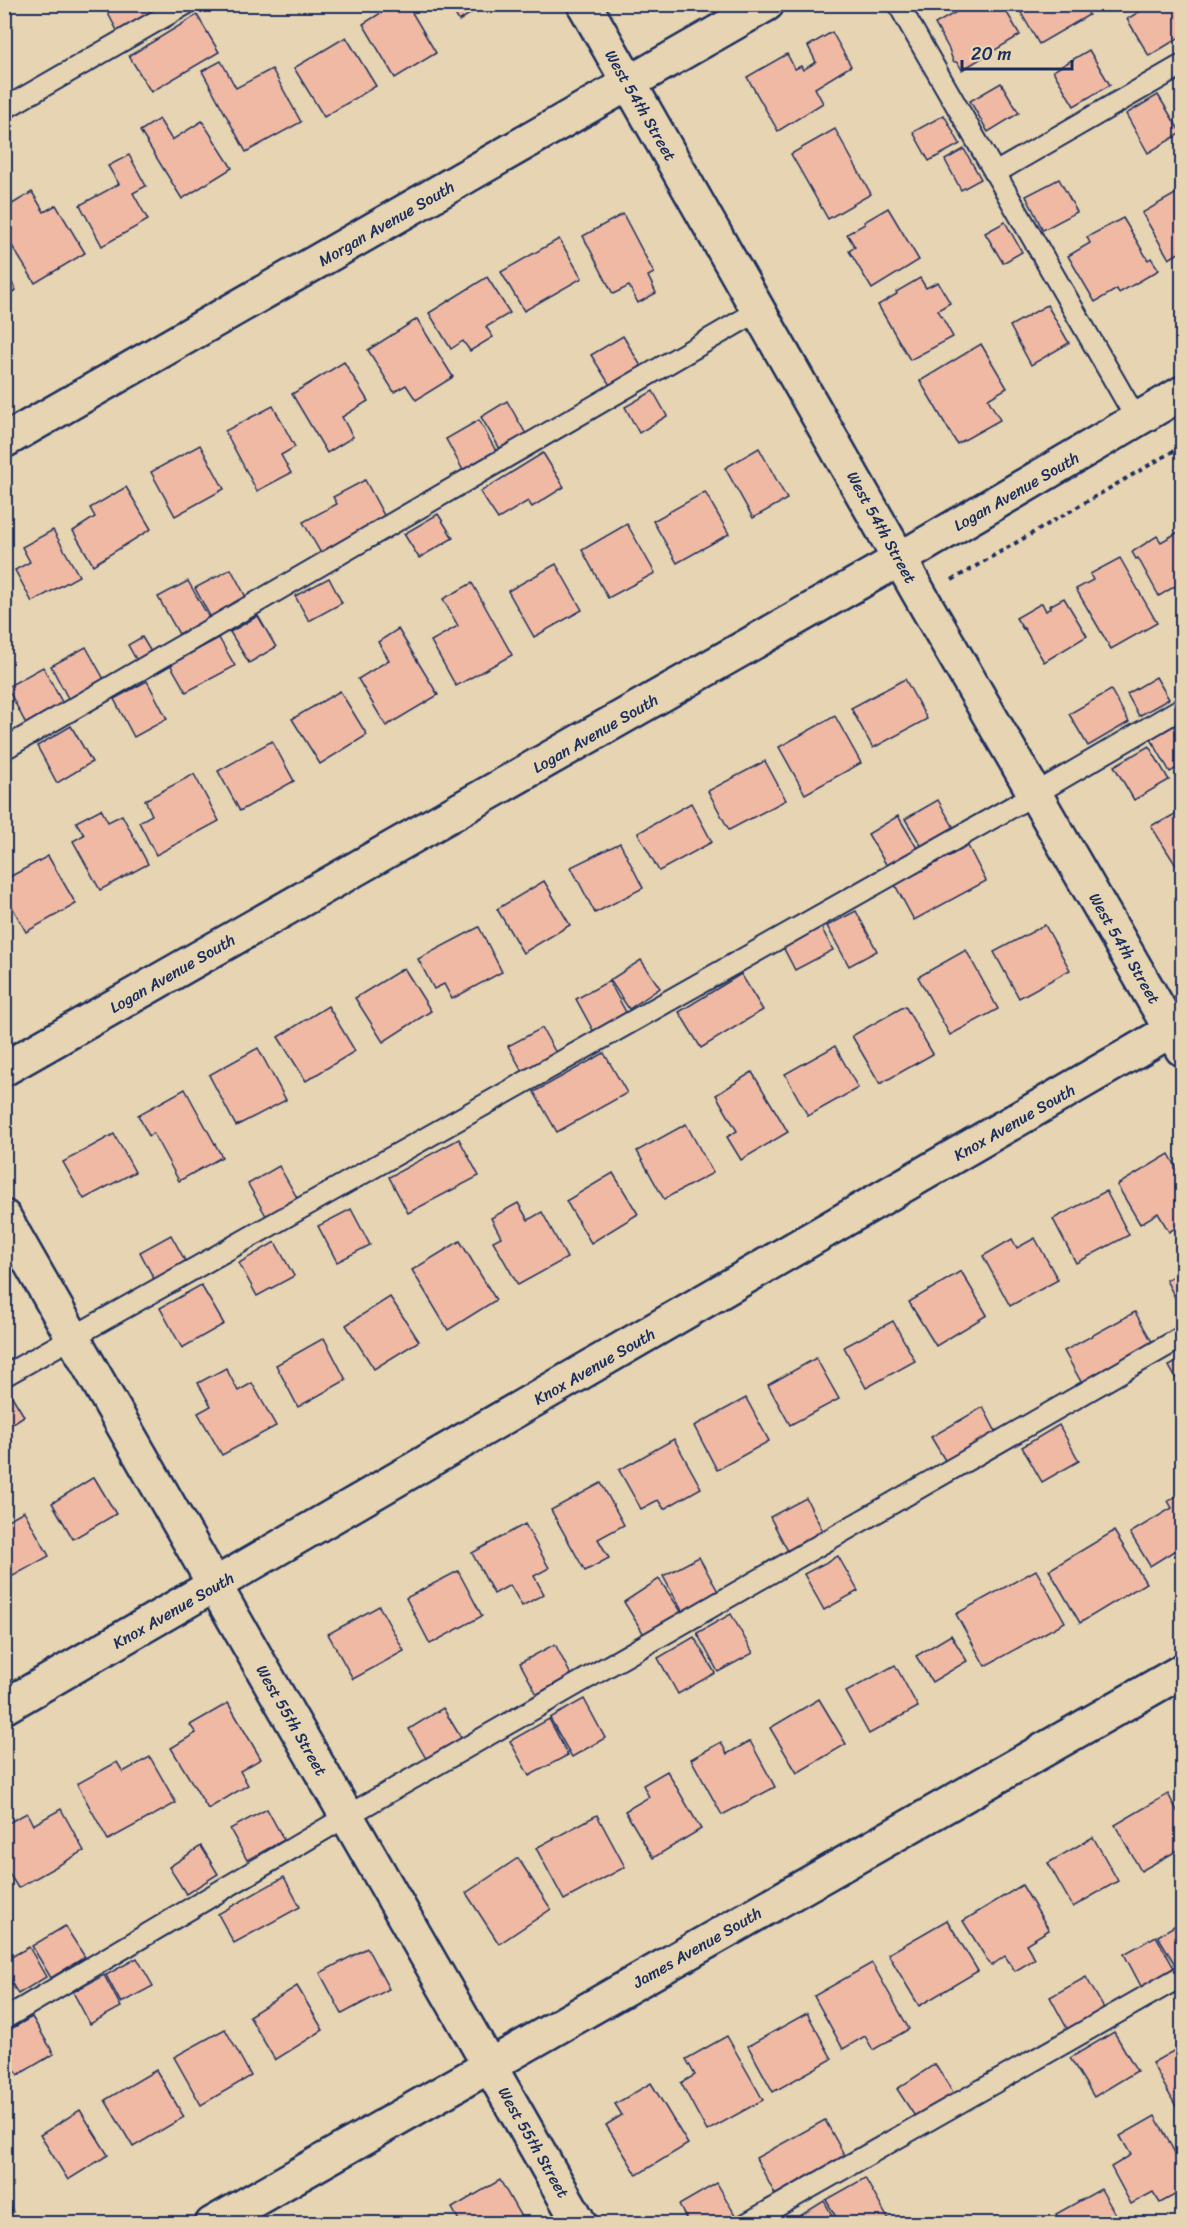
<svg xmlns="http://www.w3.org/2000/svg" width="1187" height="2228" viewBox="0 0 1187 2228" font-family="Sriracha,sans-serif">
<style>
.building{fill:#f0b9a4;stroke:#1b2f5e;stroke-width:1.5}
.lines{fill:none;stroke-linecap:round;stroke-linejoin:round}
.service-casing{stroke:#1b2f5e;stroke-width:24}
.minor-casing{stroke:#1b2f5e;stroke-width:38}
.tertiary-casing{stroke:#1b2f5e;stroke-width:38}
.path{stroke:#1b2f5e;stroke-width:4;stroke-dasharray:4.5 4.5;stroke-linecap:butt}
.service{stroke:#e6d4b2;stroke-width:20}
.minor{stroke:#e6d4b2;stroke-width:33}
.tertiary{stroke:#e6d4b2;stroke-width:33}
.labels{text-anchor:middle;stroke-width:4.5;stroke-linejoin:round;paint-order:stroke}
.street-label{font-size:16px;fill:#1b2f5e;stroke:#e6d4b2}
</style>
<rect width="100%" height="100%" fill="#e6d4b2"/>
<filter id="ink" filterUnits="userSpaceOnUse"><feTurbulence type="fractalNoise" baseFrequency=".0167" numOctaves="2"/><feDisplacementMap in="SourceGraphic" scale="12" xChannelSelector="R" yChannelSelector="G"/><feConvolveMatrix kernelMatrix="1 2 1 2 8 2 1 2 1" color-interpolation-filters="sRGB"/></filter>
<g filter="url(#ink)">
<g class="building">
<polygon points="103,4 177,4 120,36"/>
<polygon points="395,4 407,4 436,53 395,78 363,24"/>
<polygon points="449,4 485,4 459,21"/>
<polygon points="960,4 1002,4 1020,35 962,70 958,63 953,61 949,49 935,24 958,11 956,7"/>
<polygon points="1016,4 1084,4 1089,15 1039,44"/>
<polygon points="1152,4 1182,4 1182,36 1149,56 1127,19"/>
<polygon points="197,15 219,52 151,92 129,56"/>
<polygon points="832,32 851,66 815,88 823,103 778,131 747,77 787,54 795,69 801,66 803,70 816,62 808,46"/>
<polygon points="346,37 376,86 324,117 294,68"/>
<polygon points="1089,50 1110,85 1074,106 1053,71"/>
<polygon points="221,61 236,88 272,69 301,122 246,152 202,71"/>
<polygon points="1001,83 1019,113 988,132 970,101"/>
<polygon points="1158,95 1181,133 1148,153 1126,114"/>
<polygon points="944,115 960,144 929,161 913,132"/>
<polygon points="159,119 172,140 202,121 232,168 182,199 140,131"/>
<polygon points="835,129 871,194 828,219 791,154"/>
<polygon points="964,149 981,179 961,190 945,160"/>
<polygon points="129,155 146,186 133,193 148,220 102,246 80,205 119,184 108,166"/>
<polygon points="1059,179 1077,212 1043,230 1026,196"/>
<polygon points="1182,190 1182,251 1169,259 1142,213"/>
<polygon points="32,192 44,212 56,205 85,253 35,283 4,233 4,209"/>
<polygon points="888,208 919,260 872,289 849,251 855,247 847,234 865,224 864,222"/>
<polygon points="623,214 654,273 648,276 656,293 638,303 629,286 613,294 583,236"/>
<polygon points="1123,218 1148,260 1151,258 1159,270 1119,293 1117,289 1095,302 1068,256 1090,243 1087,237"/>
<polygon points="1005,222 1022,252 1003,263 985,233"/>
<polygon points="559,239 582,278 524,311 501,272"/>
<polygon points="4,269 16,290 4,297"/>
<polygon points="487,277 510,313 486,327 493,337 470,351 463,341 451,349 429,313"/>
<polygon points="920,278 926,288 938,282 950,303 938,310 953,337 910,360 878,305 897,294 896,292"/>
<polygon points="1047,305 1069,343 1031,365 1010,326"/>
<polygon points="417,319 453,377 416,400 406,385 394,392 368,350"/>
<polygon points="623,336 644,371 613,390 591,355"/>
<polygon points="981,344 1007,388 988,399 1000,420 957,444 920,381"/>
<polygon points="344,362 368,401 342,417 353,437 327,453 292,394"/>
<polygon points="653,391 667,416 639,433 625,407"/>
<polygon points="507,401 526,434 500,449 481,417"/>
<polygon points="273,406 295,447 281,455 291,473 257,491 225,431"/>
<polygon points="479,420 497,453 464,472 446,439"/>
<polygon points="200,445 224,489 175,516 151,472"/>
<polygon points="759,448 787,499 753,518 725,468"/>
<polygon points="543,453 564,487 532,507 528,501 498,519 480,492"/>
<polygon points="365,480 386,519 322,555 303,522 337,504 333,497"/>
<polygon points="126,487 151,529 93,565 73,531 95,517 90,508"/>
<polygon points="705,492 729,534 677,563 653,521"/>
<polygon points="438,514 453,538 419,558 404,534"/>
<polygon points="627,524 655,573 608,598 582,550"/>
<polygon points="53,530 79,576 32,602 15,570 30,562 22,547"/>
<polygon points="1180,531 1182,534 1182,582 1159,596 1138,558 1136,559 1132,552 1157,536 1161,542"/>
<polygon points="1120,558 1157,623 1111,649 1076,589 1093,580 1090,574"/>
<polygon points="556,564 582,610 534,637 508,591"/>
<polygon points="231,569 247,599 211,618 195,588"/>
<polygon points="329,578 342,603 309,621 295,596"/>
<polygon points="188,581 209,618 179,634 158,597"/>
<polygon points="472,583 512,655 456,686 431,641 458,626 443,599"/>
<polygon points="1064,598 1087,636 1044,662 1024,628 1023,629 1016,618 1042,603 1046,611 1050,608 1049,606"/>
<polygon points="258,616 276,647 249,663 230,632"/>
<polygon points="398,629 438,695 386,726 358,679 389,660 378,642"/>
<polygon points="142,637 151,652 137,661 128,645"/>
<polygon points="219,638 235,666 186,692 170,664"/>
<polygon points="86,647 105,681 69,700 51,666"/>
<polygon points="43,667 63,704 26,724 7,687"/>
<polygon points="1156,677 1169,699 1139,716 1127,694"/>
<polygon points="905,679 927,719 873,748 851,708"/>
<polygon points="147,681 167,719 134,737 114,699"/>
<polygon points="1111,690 1129,722 1088,746 1069,714"/>
<polygon points="340,691 367,735 320,764 292,719"/>
<polygon points="835,716 861,763 805,794 779,747"/>
<polygon points="1182,721 1182,765 1170,772 1151,739"/>
<polygon points="71,726 92,762 57,783 37,746"/>
<polygon points="272,741 294,781 240,811 218,771"/>
<polygon points="1149,746 1169,780 1134,800 1114,766"/>
<polygon points="765,761 786,800 729,830 708,791"/>
<polygon points="194,774 219,821 156,855 139,822 152,815 145,800"/>
<polygon points="938,800 954,828 922,847 905,819"/>
<polygon points="691,803 712,842 659,871 638,833"/>
<polygon points="101,809 108,822 122,815 148,864 100,890 73,841 84,835 76,822"/>
<polygon points="1182,810 1182,875 1151,826 1158,822 1159,823"/>
<polygon points="898,816 917,848 887,866 868,834"/>
<polygon points="620,843 643,888 595,913 571,867"/>
<polygon points="968,846 986,881 914,920 895,885"/>
<polygon points="48,856 76,904 26,932 4,892 4,880"/>
<polygon points="544,881 570,925 523,953 497,909"/>
<polygon points="856,911 877,951 849,966 827,926"/>
<polygon points="820,925 833,950 795,970 782,945"/>
<polygon points="1045,925 1070,970 1019,998 994,952"/>
<polygon points="479,927 502,972 452,999 444,984 434,989 418,959"/>
<polygon points="966,950 998,1009 950,1035 918,977"/>
<polygon points="641,960 660,988 629,1009 610,980"/>
<polygon points="404,968 431,1011 383,1042 355,998"/>
<polygon points="741,974 763,1010 701,1048 679,1012"/>
<polygon points="609,981 627,1014 594,1032 576,999"/>
<polygon points="328,1006 355,1051 306,1081 278,1037"/>
<polygon points="905,1006 933,1054 880,1084 852,1036"/>
<polygon points="542,1028 557,1055 524,1074 508,1046"/>
<polygon points="835,1046 858,1088 808,1116 785,1074"/>
<polygon points="258,1048 286,1100 236,1126 209,1075"/>
<polygon points="604,1053 627,1093 557,1132 534,1092"/>
<polygon points="752,1072 788,1132 741,1160 727,1137 737,1131 716,1095"/>
<polygon points="185,1089 222,1157 179,1181 153,1133 149,1136 138,1115"/>
<polygon points="686,1124 713,1173 664,1199 637,1151"/>
<polygon points="114,1134 135,1172 84,1199 63,1162"/>
<polygon points="459,1139 479,1176 408,1213 389,1177"/>
<polygon points="1169,1154 1182,1177 1182,1199 1177,1203 1182,1213 1182,1224 1169,1232 1158,1213 1140,1224 1117,1185"/>
<polygon points="279,1166 300,1203 269,1221 248,1184"/>
<polygon points="613,1173 638,1214 591,1243 566,1201"/>
<polygon points="1106,1191 1129,1235 1076,1263 1053,1219"/>
<polygon points="518,1203 528,1220 542,1212 567,1258 518,1285 493,1241 501,1237 491,1218"/>
<polygon points="351,1209 370,1245 337,1262 318,1226"/>
<polygon points="171,1235 188,1266 156,1283 140,1252"/>
<polygon points="1035,1238 1058,1280 1010,1306 983,1256 1012,1239 1017,1248"/>
<polygon points="460,1241 496,1300 448,1330 412,1270"/>
<polygon points="275,1242 294,1276 257,1296 239,1263"/>
<polygon points="961,1271 987,1315 936,1346 909,1302"/>
<polygon points="1182,1271 1182,1311 1166,1280"/>
<polygon points="201,1285 224,1324 182,1348 160,1308"/>
<polygon points="390,1297 419,1341 374,1369 346,1325"/>
<polygon points="1135,1312 1155,1347 1084,1387 1064,1351"/>
<polygon points="893,1321 915,1361 866,1388 844,1347"/>
<polygon points="324,1338 346,1380 298,1407 276,1365"/>
<polygon points="816,1358 839,1399 790,1425 768,1385"/>
<polygon points="1182,1359 1182,1390 1169,1366"/>
<polygon points="226,1368 238,1391 252,1383 276,1426 222,1455 198,1413 211,1406 198,1383"/>
<polygon points="10,1393 24,1416 4,1429 4,1397"/>
<polygon points="746,1398 769,1441 717,1470 694,1426"/>
<polygon points="983,1407 997,1434 946,1462 931,1437"/>
<polygon points="1059,1425 1079,1461 1042,1482 1022,1447"/>
<polygon points="674,1439 701,1488 664,1509 658,1500 641,1509 619,1470"/>
<polygon points="94,1477 116,1514 73,1539 52,1503"/>
<polygon points="601,1483 624,1525 598,1539 609,1558 585,1571 551,1510"/>
<polygon points="1182,1492 1182,1546 1150,1566 1130,1533 1172,1508 1168,1501"/>
<polygon points="806,1498 826,1537 790,1555 770,1517"/>
<polygon points="24,1511 49,1556 4,1581 4,1522"/>
<polygon points="525,1524 549,1568 534,1576 544,1594 522,1606 510,1585 494,1594 472,1553"/>
<polygon points="1114,1531 1146,1583 1080,1623 1049,1570"/>
<polygon points="838,1556 858,1591 824,1610 804,1574"/>
<polygon points="699,1557 721,1597 685,1616 663,1576"/>
<polygon points="1036,1570 1065,1622 985,1666 956,1614"/>
<polygon points="458,1571 482,1616 430,1644 406,1598"/>
<polygon points="659,1579 685,1617 648,1641 624,1602"/>
<polygon points="379,1606 404,1651 353,1679 328,1634"/>
<polygon points="731,1614 753,1653 718,1672 697,1633"/>
<polygon points="951,1635 967,1661 932,1682 916,1656"/>
<polygon points="694,1637 715,1673 678,1694 658,1658"/>
<polygon points="555,1644 573,1679 539,1698 520,1663"/>
<polygon points="895,1665 918,1707 869,1734 846,1692"/>
<polygon points="584,1699 605,1738 572,1757 550,1718"/>
<polygon points="819,1699 846,1744 797,1773 770,1728"/>
<polygon points="228,1703 261,1759 240,1771 248,1785 208,1809 171,1748 196,1733 190,1725"/>
<polygon points="443,1708 463,1741 428,1762 409,1729"/>
<polygon points="549,1719 568,1755 529,1776 510,1741"/>
<polygon points="750,1741 775,1787 722,1815 691,1759 721,1742 727,1754"/>
<polygon points="150,1757 176,1803 108,1840 77,1784 117,1762 123,1772"/>
<polygon points="667,1771 701,1829 653,1858 625,1811 649,1797 643,1785"/>
<polygon points="1168,1794 1182,1820 1182,1848 1141,1871 1115,1825"/>
<polygon points="61,1809 84,1851 18,1888 4,1865 4,1825 27,1813 33,1825"/>
<polygon points="267,1809 284,1840 247,1860 230,1829"/>
<polygon points="597,1815 625,1867 564,1900 536,1848"/>
<polygon points="1093,1837 1118,1881 1073,1907 1048,1863"/>
<polygon points="201,1846 218,1874 186,1894 169,1867"/>
<polygon points="518,1858 551,1909 499,1944 466,1893"/>
<polygon points="284,1877 300,1907 234,1943 218,1914"/>
<polygon points="1022,1885 1049,1930 1026,1944 1035,1959 1015,1971 1005,1956 991,1966 963,1921"/>
<polygon points="947,1920 978,1971 919,2006 888,1954"/>
<polygon points="1182,1921 1182,1964 1177,1968 1158,1936"/>
<polygon points="65,1926 85,1957 51,1978 32,1946"/>
<polygon points="1156,1936 1175,1970 1142,1988 1124,1954"/>
<polygon points="29,1947 46,1977 18,1994 4,1970 4,1961"/>
<polygon points="367,1948 389,1989 342,2014 320,1973"/>
<polygon points="137,1958 153,1986 121,2003 106,1975"/>
<polygon points="872,1963 909,2029 873,2050 865,2036 843,2049 814,1996"/>
<polygon points="104,1975 121,2007 90,2024 73,1992"/>
<polygon points="1086,1977 1106,2012 1069,2032 1050,1997"/>
<polygon points="297,1986 323,2030 275,2060 249,2016"/>
<polygon points="807,2013 832,2059 773,2092 748,2046"/>
<polygon points="32,2017 54,2054 18,2075 4,2053 4,2033"/>
<polygon points="225,2029 251,2076 201,2105 174,2057"/>
<polygon points="1114,2032 1137,2071 1094,2097 1070,2058"/>
<polygon points="727,2036 763,2100 707,2131 681,2083 695,2075 686,2059"/>
<polygon points="1182,2046 1182,2117 1152,2063"/>
<polygon points="935,2064 956,2097 918,2121 897,2089"/>
<polygon points="156,2070 184,2117 133,2147 105,2100"/>
<polygon points="651,2083 688,2144 637,2175 606,2125 622,2115 615,2104"/>
<polygon points="80,2110 108,2155 68,2180 40,2135"/>
<polygon points="1155,2116 1182,2166 1182,2191 1160,2203 1153,2192 1131,2204 1111,2167 1131,2155 1120,2136"/>
<polygon points="825,2120 847,2160 777,2198 756,2158"/>
<polygon points="865,2178 891,2224 840,2224 826,2200"/>
<polygon points="500,2180 525,2224 461,2224 452,2208"/>
<polygon points="717,2183 739,2222 689,2224 679,2205"/>
<polygon points="1101,2189 1121,2224 1061,2224 1056,2214"/>
<polygon points="4,2197 13,2212 4,2216"/>
<polygon points="824,2201 837,2224 787,2224"/>
</g>
<g class="lines">
<defs>
<g id="service">
<polyline points="898,4 1137,420"/>
<polyline points="4,109 186,4"/>
<polyline points="995,173 1182,65"/>
<polyline points="4,749 758,311"/>
<polyline points="4,1376 1035,794 1182,708"/>
<polyline points="4,2019 347,1816 1182,1337"/>
<polyline points="746,2224 1182,1976"/>
</g>
<g id="minor">
<polyline points="4,441 767,4"/>
<polyline points="4,1069 900,559 1182,393"/>
<polyline points="4,1217 580,2224"/>
<polyline points="4,1707 1182,1024"/>
<polyline points="212,2224 1182,1671"/>
</g>
<polyline id="tertiary" points="584,4 920,595 1182,1049"/>
</defs>
<use href="#service" class="service-casing"/>
<use href="#minor" class="minor-casing"/>
<use href="#tertiary" class="tertiary-casing"/>
<polyline class="path" points="952,580 1182,446"/>
<use href="#service" class="service"/>
<use href="#minor" class="minor"/>
<use href="#tertiary" class="tertiary"/>
</g>
</g>
<g class="labels">
<g class="street-label">
<text transform="translate(641 105) rotate(60)" y="6">West 54th Street</text>
<text transform="translate(386 223) rotate(-30)" y="6">Morgan Avenue South</text>
<text transform="translate(1016 491) rotate(-30)" y="6">Logan Avenue South</text>
<text transform="translate(882 527) rotate(61)" y="6">West 54th Street</text>
<text transform="translate(595 733) rotate(-30)" y="6">Logan Avenue South</text>
<text transform="translate(1125 948) rotate(60)" y="6">West 54th Street</text>
<text transform="translate(172 973) rotate(-30)" y="6">Logan Avenue South</text>
<text transform="translate(1014 1122) rotate(-30)" y="6">Knox Avenue South</text>
<text transform="translate(594 1366) rotate(-30)" y="6">Knox Avenue South</text>
<text transform="translate(173 1610) rotate(-30)" y="6">Knox Avenue South</text>
<text transform="translate(292 1720) rotate(60)" y="6">West 55th Street</text>
<text transform="translate(697 1947) rotate(-30)" y="6">James Avenue South</text>
<text transform="translate(534 2142) rotate(60)" y="6">West 55th Street</text>
</g>
</g>
<rect width="1187" height="2228" fill="none" stroke="#e6d4b2" stroke-width="24"/>
<rect x="12" y="12" width="1163" height="2204" fill="none" stroke="#1b2f5e" stroke-width="2" filter="url(#ink)"/>
<path d="M962 60v9h110v-9" fill="none" stroke="#1b2f5e" stroke-width="3"/>
<text x="971" y="60" font-size="18" fill="#1b2f5e" stroke="#e6d4b2" stroke-width="4.5" paint-order="stroke">20 m</text>
</svg>
